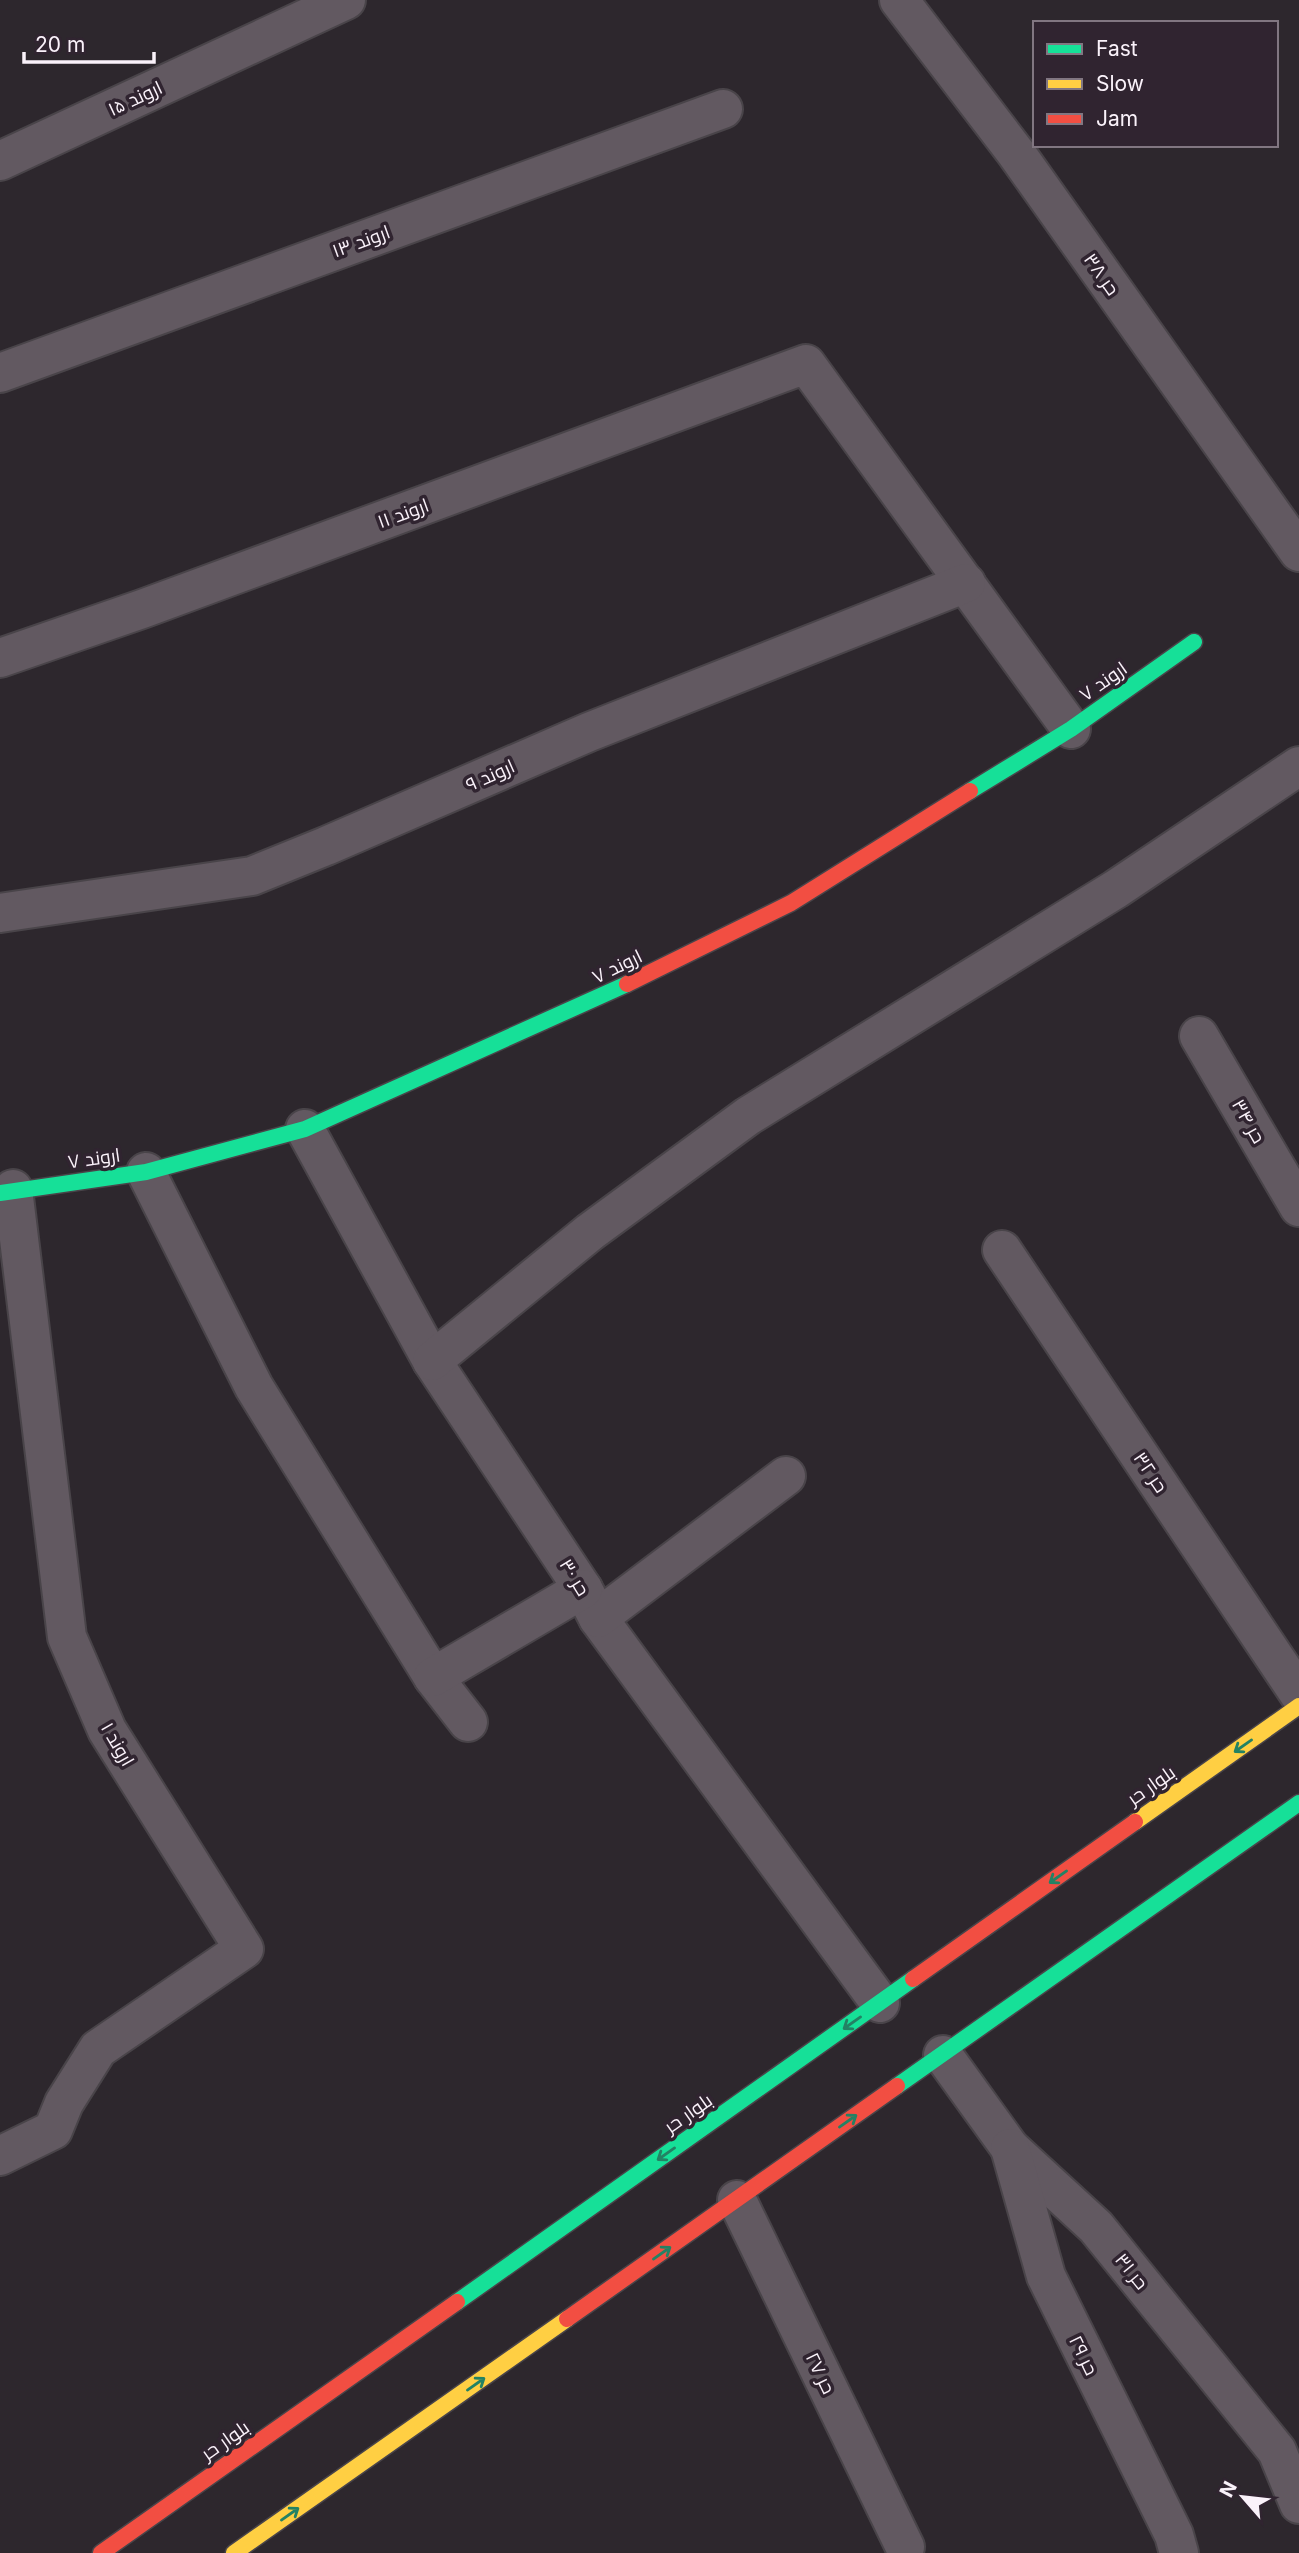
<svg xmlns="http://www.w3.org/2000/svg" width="1299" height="2553" viewBox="0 0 1299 2553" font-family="Inter,Cairo,sans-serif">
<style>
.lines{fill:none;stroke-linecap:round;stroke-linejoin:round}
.street-casing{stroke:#494449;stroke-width:42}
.fast-casing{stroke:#494449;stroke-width:19}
.slow-casing{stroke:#494449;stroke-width:19}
.jam-casing{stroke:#494449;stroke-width:19}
.street{stroke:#625961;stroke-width:38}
.fast{stroke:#16e098;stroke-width:16}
.slow{stroke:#ffcf43;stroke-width:16}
.jam{stroke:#f24e42;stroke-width:16}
.oneway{stroke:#238264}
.labels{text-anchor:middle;stroke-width:7;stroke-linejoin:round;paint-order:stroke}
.street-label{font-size:19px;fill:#faf2fa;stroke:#302430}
</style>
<rect width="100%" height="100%" fill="#2d272d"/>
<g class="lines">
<defs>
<g id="street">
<polyline points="899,0 1016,153 1299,552"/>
<polyline points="0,161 346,0"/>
<polyline points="0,373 723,109"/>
<polyline points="0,658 142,609 806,364 1071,729"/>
<polyline points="0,913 252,876 326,846 589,732 966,583"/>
<polyline points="1199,1036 1299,1207"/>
<polyline points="305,1129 432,1361 583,1589 598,1618 880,2003"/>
<polyline points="146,1172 254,1387 433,1677 468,1722"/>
<polyline points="1002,1250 1299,1694"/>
<polyline points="432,1361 590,1232 748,1116 1116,889 1299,766"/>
<polyline points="598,1618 786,1476"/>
<polyline points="433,1677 583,1589"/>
<polyline points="943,2055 1010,2148 1096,2227 1277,2451 1299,2504"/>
<polyline points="1010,2148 1046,2276 1174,2535 1179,2553"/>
<polyline points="0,2156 53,2130 64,2103 98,2049 244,1949 107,1730 67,1637 13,1189"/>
<polyline points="737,2200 905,2547"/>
</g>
<g id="fast">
<polyline points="970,791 1071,729 1194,642"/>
<polyline points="0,1193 146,1172 305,1129 627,984"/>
<polyline points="897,2086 1299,1803"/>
<polyline points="457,2302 913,1979"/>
</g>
<g id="slow">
<polyline points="1135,1822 1299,1706"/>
<polyline points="234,2553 567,2319"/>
</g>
<g id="jam">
<polyline points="627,984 791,903 970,791"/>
<polyline points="913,1979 1135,1822"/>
<polyline points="567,2319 897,2086"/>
<polyline points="101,2553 457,2302"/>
</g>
</defs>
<use href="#street" class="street-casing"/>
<use href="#fast" class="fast-casing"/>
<use href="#slow" class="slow-casing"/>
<use href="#jam" class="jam-casing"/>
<use href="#street" class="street"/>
<use href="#fast" class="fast"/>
<use href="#slow" class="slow"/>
<use href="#jam" class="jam"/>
</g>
<defs><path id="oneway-shaft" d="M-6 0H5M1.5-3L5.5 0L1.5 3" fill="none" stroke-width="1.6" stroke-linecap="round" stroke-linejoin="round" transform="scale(1.75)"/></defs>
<g class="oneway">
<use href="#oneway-shaft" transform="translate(1243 1746) rotate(145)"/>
<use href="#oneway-shaft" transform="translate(1058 1877) rotate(145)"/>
<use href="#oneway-shaft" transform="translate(852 2023) rotate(145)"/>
<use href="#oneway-shaft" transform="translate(848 2121) rotate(-35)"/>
<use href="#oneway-shaft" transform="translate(666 2154) rotate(145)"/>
<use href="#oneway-shaft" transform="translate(662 2253) rotate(-35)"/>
<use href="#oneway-shaft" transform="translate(476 2384) rotate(-35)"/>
<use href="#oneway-shaft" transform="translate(290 2514) rotate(-35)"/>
</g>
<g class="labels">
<g class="street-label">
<text transform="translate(135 98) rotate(-25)" y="7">اروند ۱۵</text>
<text transform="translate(361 241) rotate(-20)" y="7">اروند ۱۳</text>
<text transform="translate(1102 274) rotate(55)" y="7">حر ۳۸</text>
<text transform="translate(403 513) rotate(-20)" y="7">اروند ۱۱</text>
<text transform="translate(1103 681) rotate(-35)" y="7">اروند ۷</text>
<text transform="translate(490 775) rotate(-24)" y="7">اروند ۹</text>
<text transform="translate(617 966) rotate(-26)" y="7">اروند ۷</text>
<text transform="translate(1249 1121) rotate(60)" y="7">حر ۳۴</text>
<text transform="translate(94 1158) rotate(-8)" y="7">اروند ۷</text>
<text transform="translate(1151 1472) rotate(56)" y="7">حر ۳۲</text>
<text transform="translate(575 1577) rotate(58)" y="7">حر ۳۰</text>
<text transform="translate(118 1744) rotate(60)" y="7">اروند ۱</text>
<text transform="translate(1151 1785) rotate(-35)" y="7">بلوار حر</text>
<text transform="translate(688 2113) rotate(-35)" y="7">بلوار حر</text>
<text transform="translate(1132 2271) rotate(51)" y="7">حر ۳۱</text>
<text transform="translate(1084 2355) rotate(64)" y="7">حر ۲۹</text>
<text transform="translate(821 2373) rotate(64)" y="7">حر ۲۷</text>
<text transform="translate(225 2440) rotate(-35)" y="7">بلوار حر</text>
</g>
</g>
<rect x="1033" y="21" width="245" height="126" fill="#302430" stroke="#817681" stroke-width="2"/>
<rect x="1047" y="44" width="35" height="10" fill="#16e098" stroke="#817681" stroke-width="2"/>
<text x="1096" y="56" font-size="21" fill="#faf2fa">Fast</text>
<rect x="1047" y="79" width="35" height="10" fill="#ffcf43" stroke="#817681" stroke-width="2"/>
<text x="1096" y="91" font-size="21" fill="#faf2fa">Slow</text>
<rect x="1047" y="114" width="35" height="10" fill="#f24e42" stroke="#817681" stroke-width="2"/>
<text x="1096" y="126" font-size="21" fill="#faf2fa">Jam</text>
<g transform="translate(1243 2497) rotate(298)" stroke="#302430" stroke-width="5" paint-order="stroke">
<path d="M0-5L12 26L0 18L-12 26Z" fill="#faf2fa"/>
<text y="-10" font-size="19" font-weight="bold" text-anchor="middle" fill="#faf2fa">N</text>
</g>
<path d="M24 52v10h130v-10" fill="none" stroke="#faf2fa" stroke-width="3.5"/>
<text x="35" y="52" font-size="21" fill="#faf2fa" stroke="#302430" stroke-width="5" paint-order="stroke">20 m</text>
</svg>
